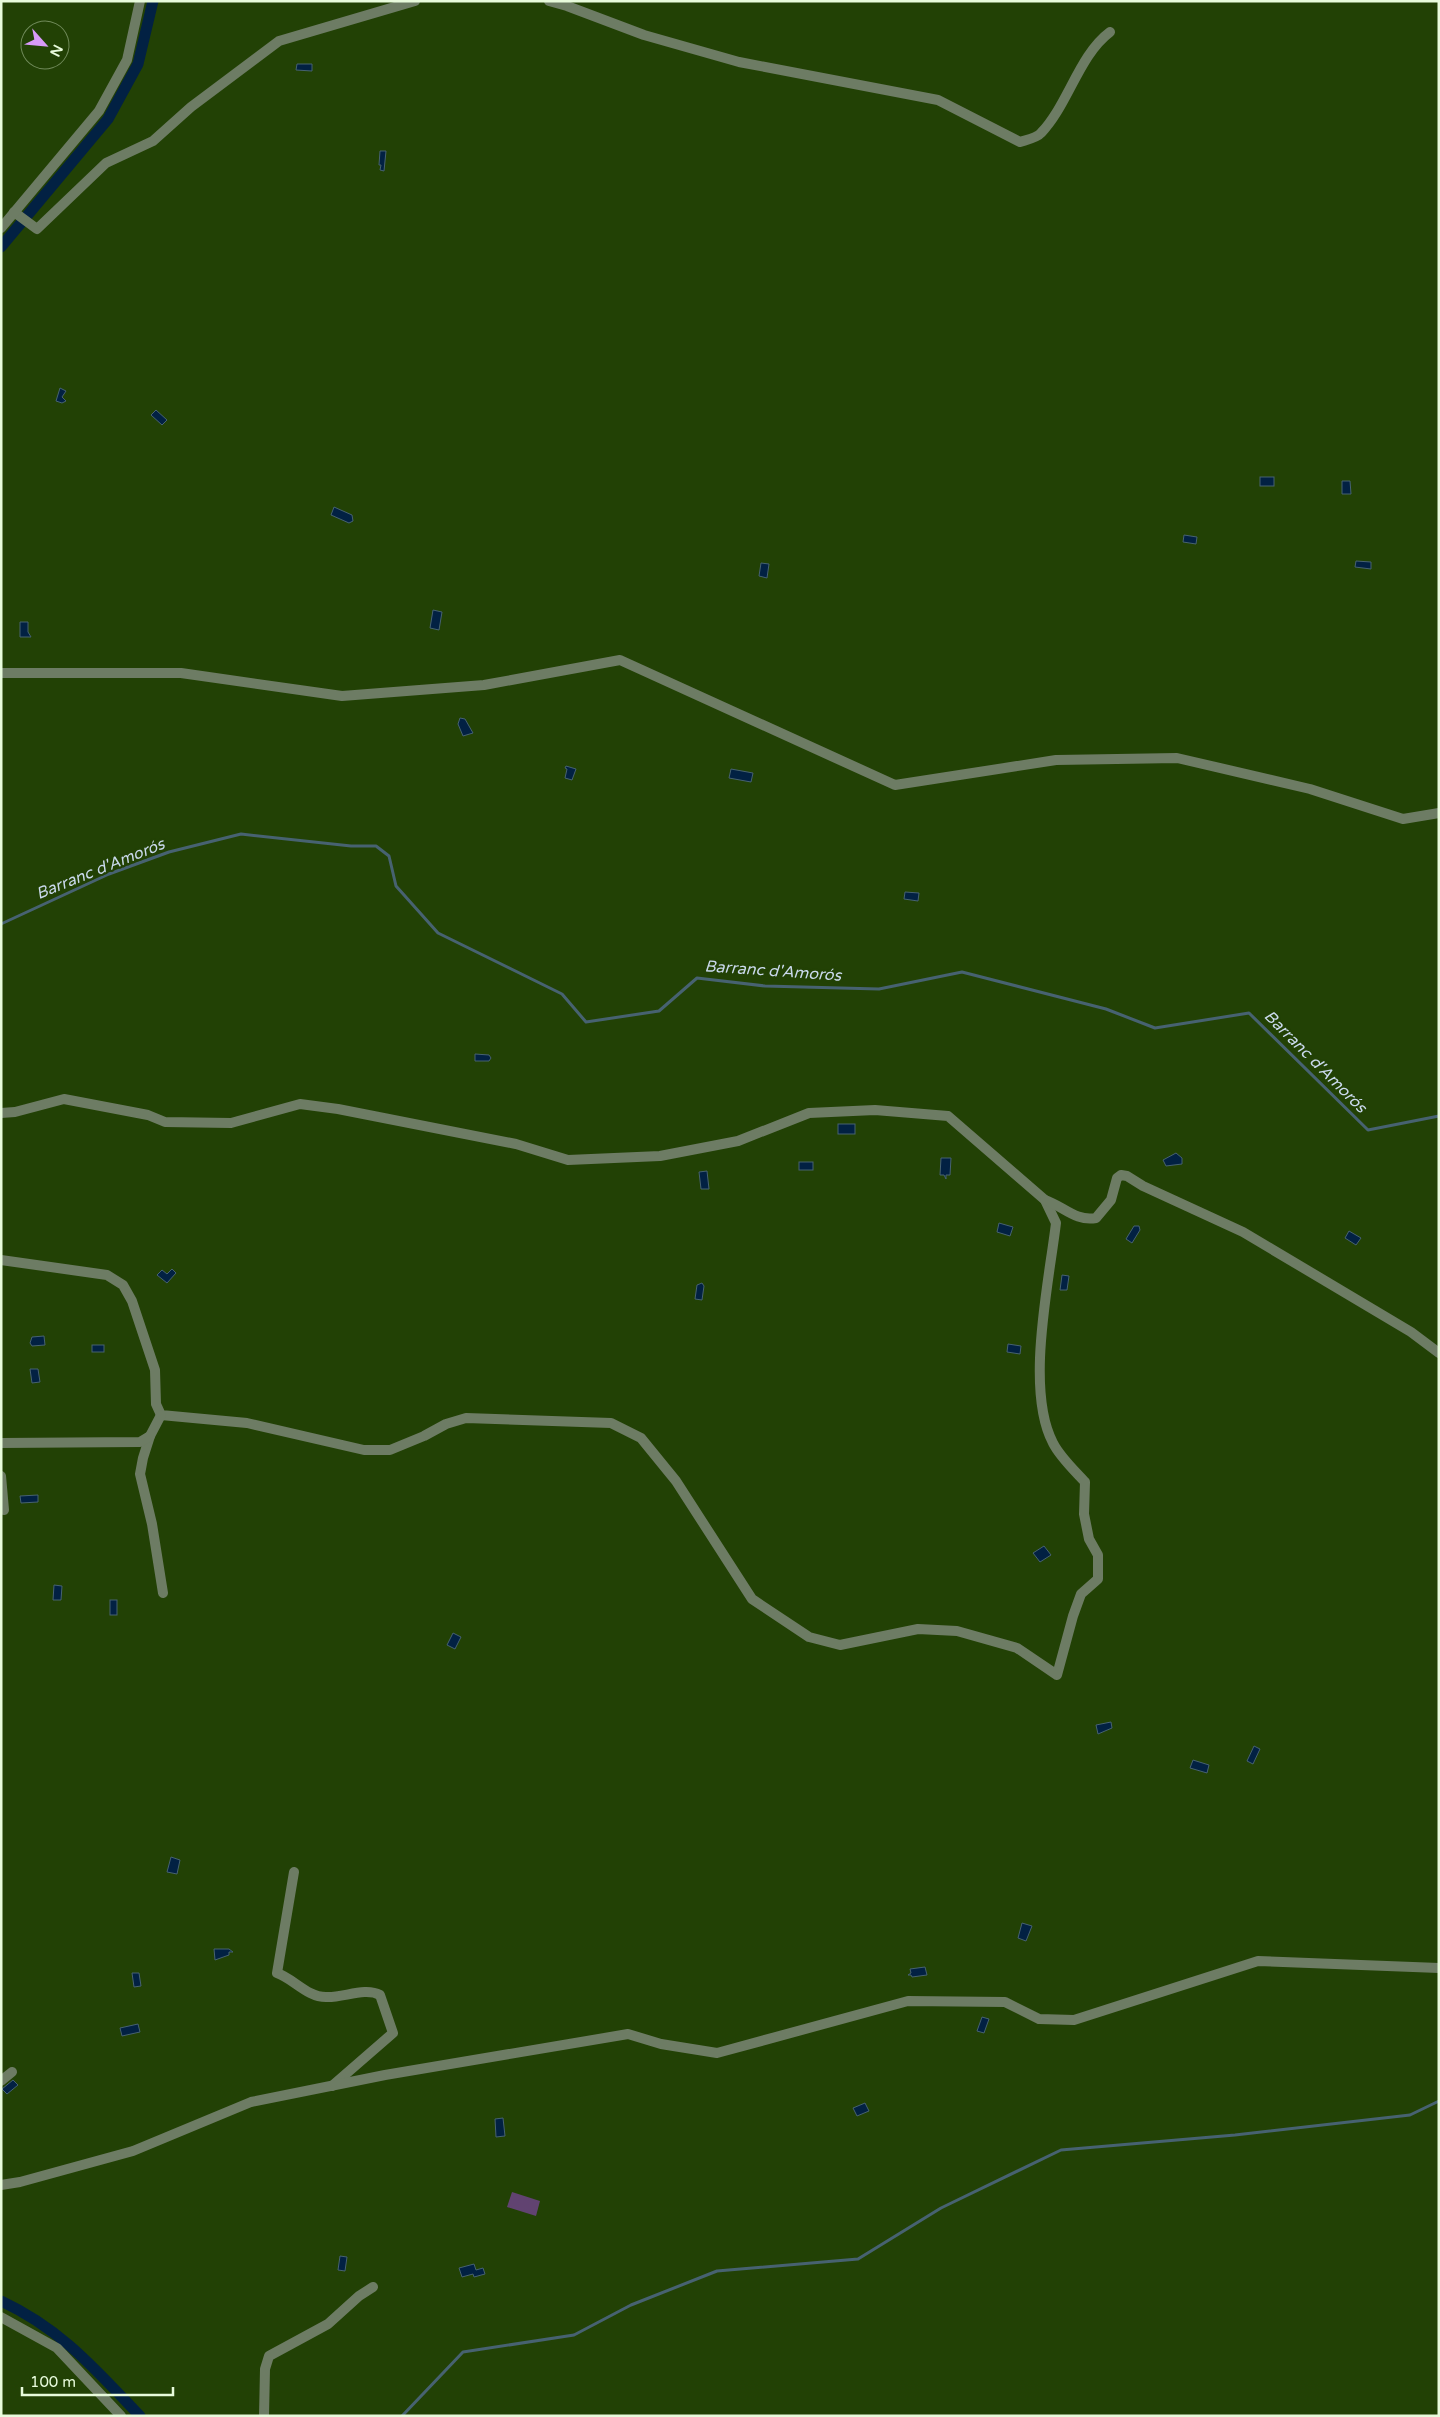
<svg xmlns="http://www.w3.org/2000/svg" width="1440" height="2417" viewBox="0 0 1440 2417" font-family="'Varela Round',sans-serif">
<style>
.green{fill:#614371}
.water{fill:#022143;stroke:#476271}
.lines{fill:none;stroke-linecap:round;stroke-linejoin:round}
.stream{stroke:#476271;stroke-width:3}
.canal{stroke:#022143;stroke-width:11}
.minor{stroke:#6d7c64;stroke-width:10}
.labels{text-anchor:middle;stroke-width:4.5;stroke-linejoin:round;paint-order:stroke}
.water-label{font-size:16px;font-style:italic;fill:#cad9ec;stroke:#224105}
</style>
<rect width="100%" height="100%" fill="#224105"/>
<polygon class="green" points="512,2192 540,2201 536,2216 507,2207"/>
<g class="water">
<polygon points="297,64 312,64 312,71 296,70"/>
<polygon points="380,151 386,151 384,171 380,170 381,165 379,165"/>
<polygon points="60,388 66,391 62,397 66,401 62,403 56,401"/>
<polygon points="156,410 167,420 162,425 151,415"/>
<rect x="1260" y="477" width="14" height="9"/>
<polygon points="1342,481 1350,481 1351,494 1342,494"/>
<polygon points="334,507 352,515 353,521 349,523 331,515"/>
<polygon points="1184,535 1197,537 1196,544 1183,542"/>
<polygon points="1356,561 1371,562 1371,569 1355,567"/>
<polygon points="761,563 769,564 767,578 759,576"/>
<polygon points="433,610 442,612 439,630 430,628"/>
<polygon points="20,622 28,622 28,632 31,637 20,637"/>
<polygon points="460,718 465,719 473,733 463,736 458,724"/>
<polygon points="566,766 576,769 572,780 565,778 567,769 565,768"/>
<polygon points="731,769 753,773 751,782 729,778"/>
<polygon points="905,892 919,893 918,901 904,899"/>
<polygon points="475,1054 489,1055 491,1058 489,1061 475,1061"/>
<rect x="838" y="1124" width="17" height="10"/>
<polygon points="1176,1153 1182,1158 1182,1164 1166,1166 1163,1160"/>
<polygon points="941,1158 951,1158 950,1175 946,1175 946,1179 944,1175 940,1175"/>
<rect x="799" y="1162" width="14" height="8"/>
<polygon points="707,1171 709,1189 701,1189 699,1172"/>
<polygon points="999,1223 1013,1227 1010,1236 997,1232"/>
<polygon points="1134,1226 1139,1226 1140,1230 1132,1243 1126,1239"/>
<polygon points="1349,1231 1361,1238 1356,1245 1345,1238"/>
<polygon points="172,1269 176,1273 167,1283 157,1275 162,1270 167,1274"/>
<polygon points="1062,1275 1069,1276 1067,1290 1060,1290"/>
<polygon points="702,1283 704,1286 702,1300 695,1299 697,1285"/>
<polygon points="44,1336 45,1345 32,1346 30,1343 32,1337"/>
<polygon points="1008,1344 1021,1346 1020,1354 1007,1352"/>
<rect x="92" y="1345" width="12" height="7"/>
<polygon points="30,1369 38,1369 40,1382 32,1383"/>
<polygon points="38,1495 38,1502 21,1503 20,1496"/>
<polygon points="1044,1546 1051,1555 1040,1562 1033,1553"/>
<polygon points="54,1585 62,1586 61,1600 53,1600"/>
<rect x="110" y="1600" width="7" height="15"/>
<polygon points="453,1633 461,1637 455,1649 447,1645"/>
<polygon points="1111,1722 1112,1728 1098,1734 1096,1725"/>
<polygon points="1254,1746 1260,1749 1253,1764 1247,1761"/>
<polygon points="1193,1760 1209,1765 1207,1773 1190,1768"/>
<polygon points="171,1857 180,1860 177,1874 167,1872"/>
<polygon points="1022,1923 1032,1926 1026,1941 1018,1938"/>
<polygon points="214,1949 229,1949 233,1952 229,1952 229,1955 215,1960"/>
<polygon points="925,1967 927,1975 912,1977 911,1975 908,1975 911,1973 910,1969"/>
<polygon points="132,1973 139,1973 141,1986 134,1987"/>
<polygon points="982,2017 989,2019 984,2033 977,2031"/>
<polygon points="138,2024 140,2032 122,2036 120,2028"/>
<polygon points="13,2080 18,2085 7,2094 2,2089"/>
<polygon points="865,2103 869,2111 857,2116 853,2108"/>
<polygon points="503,2118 505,2136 496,2137 495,2119"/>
<polygon points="340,2256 347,2257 345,2271 338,2270"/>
<polygon points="474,2264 476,2270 483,2268 485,2274 474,2277 473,2274 462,2277 459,2268"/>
</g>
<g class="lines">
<g class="stream">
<polyline points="1,924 109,874 169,852 241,834 351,846 376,846 389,856 396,886 438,933 562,994 586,1022 659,1011 697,978 765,986 879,989 962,972 1106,1009 1155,1028 1249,1013 1368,1130 1439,1116"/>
<polyline points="402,2416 463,2352 574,2335 631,2305 717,2271 858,2259 941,2208 1061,2150 1235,2135 1410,2115 1439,2101"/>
</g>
<g class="canal">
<polyline points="1,247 108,119 138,64 153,1"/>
<path d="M1,2301C61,2329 95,2369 140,2416"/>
</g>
<g class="minor">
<path d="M549,1L567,6L644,35L739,62L938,100L1020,142C1026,140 1037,138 1041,133C1068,105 1079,55 1110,32"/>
<polyline points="14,212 37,229 106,163 153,141 191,107 279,41 415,1"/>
<polyline points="1,228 99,111 127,60 140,1"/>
<polyline points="1,673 181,673 342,696 484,685 620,660 895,785 1056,760 1177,758 1310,789 1403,819 1439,813"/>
<path d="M1,1113L15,1112L64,1099L148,1115L165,1122L231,1123L300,1104L338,1109L516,1144L568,1160L660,1156L738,1141L809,1113L875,1110L948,1116L1045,1200L1056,1223C1049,1282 1025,1390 1053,1443C1060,1457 1074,1470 1085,1482L1084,1514L1089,1539L1098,1555V1579L1081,1594L1073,1616L1057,1675L1017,1648L957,1631L918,1629L840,1645L809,1637L752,1599L676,1481L641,1438L611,1423L466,1418L446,1424L424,1436L390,1450H364L247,1423L161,1415L156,1404L155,1370L132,1301L123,1285L107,1275L1,1260"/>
<path d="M1045,1200C1063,1206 1076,1222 1096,1218L1111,1200L1117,1178L1121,1175L1127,1176L1143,1186L1243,1232L1411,1332L1439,1353"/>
<polyline points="150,1436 143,1458 140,1474 152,1524 163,1593"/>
<polyline points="1,1443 140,1442 150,1436 161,1415"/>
<polyline points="1,1476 4,1510"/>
<path d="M294,1872L277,1973C294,1979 307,1997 326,1997C343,1998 365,1987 380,1995L393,2033L332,2086"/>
<polyline points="1,2081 12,2072"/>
<polyline points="1,2185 20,2182 133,2151 251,2102 385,2075 628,2034 661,2044 717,2053 908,2001 1005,2002 1039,2019 1074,2020 1258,1961 1439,1968"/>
<polyline points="1,2317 57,2348 121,2416"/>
<polyline points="264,2416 265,2369 269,2356 328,2324 359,2296 373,2287"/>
</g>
</g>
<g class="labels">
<g class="water-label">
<text transform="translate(100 868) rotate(-22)" y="6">Barranc d'Amorós</text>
<text transform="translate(773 970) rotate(4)" y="6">Barranc d'Amorós</text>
<text transform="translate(1316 1061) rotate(45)" y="6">Barranc d'Amorós</text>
</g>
</g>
<rect width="1440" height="2417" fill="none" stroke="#e8fbdc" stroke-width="5"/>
<g transform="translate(45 45) rotate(117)"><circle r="24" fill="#224105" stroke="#718b5b"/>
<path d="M0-4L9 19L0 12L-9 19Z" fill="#d89af8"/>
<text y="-8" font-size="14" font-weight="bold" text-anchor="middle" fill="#e8fbdc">N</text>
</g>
<path d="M22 2387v8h151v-8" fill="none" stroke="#e8fbdc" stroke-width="2.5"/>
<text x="30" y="2387" font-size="15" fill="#e8fbdc" stroke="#224105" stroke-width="4" paint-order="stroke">100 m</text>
</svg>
